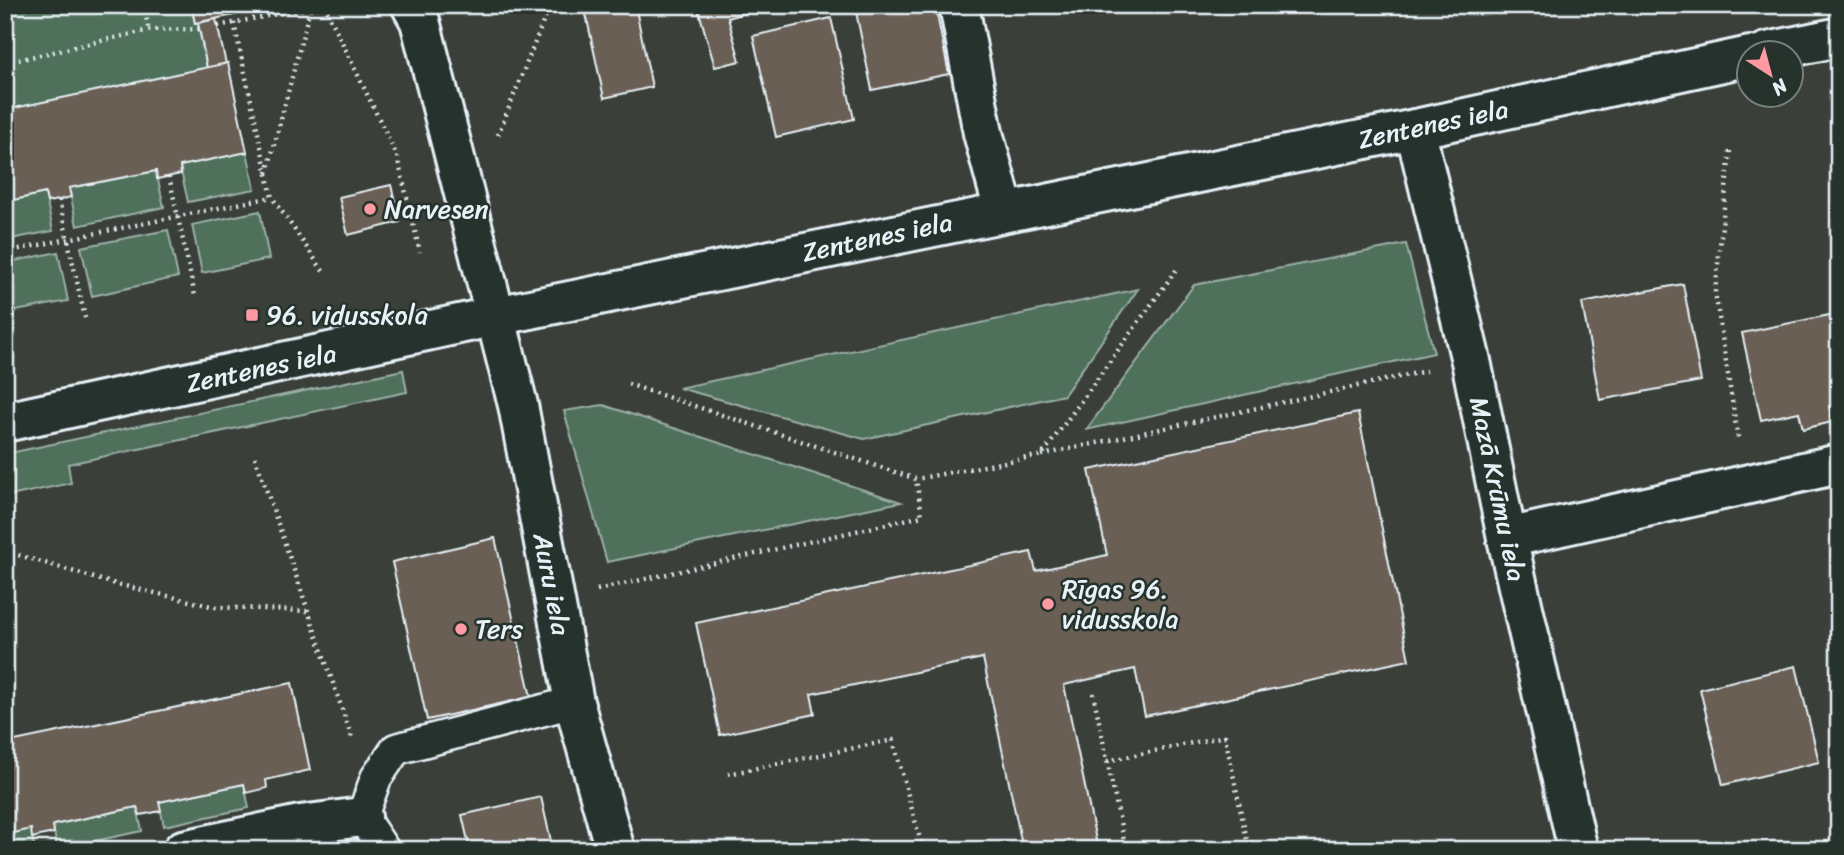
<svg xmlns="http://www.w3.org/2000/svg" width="1844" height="855" viewBox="0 0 1844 855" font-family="Sriracha,sans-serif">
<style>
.green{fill:#4f705a;stroke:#9cb0a9;stroke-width:2}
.building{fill:#6a5e55;stroke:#e8f1f8;stroke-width:2}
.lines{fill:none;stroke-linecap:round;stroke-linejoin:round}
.lane-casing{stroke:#e8f1f8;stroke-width:35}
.street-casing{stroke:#e8f1f8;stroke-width:44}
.secondary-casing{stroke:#e8f1f8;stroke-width:44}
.path{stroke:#e8f1f8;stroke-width:4.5;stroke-dasharray:2 5;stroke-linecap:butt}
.lane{stroke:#26332d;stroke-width:30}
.street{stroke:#26332d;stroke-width:38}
.secondary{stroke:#26332d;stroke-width:38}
.poi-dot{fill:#ff9aa2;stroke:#26332d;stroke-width:2.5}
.labels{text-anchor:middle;stroke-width:5;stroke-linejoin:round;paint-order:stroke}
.street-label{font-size:26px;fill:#e8f1f8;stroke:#26332d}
.poi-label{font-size:26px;fill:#e8f1f8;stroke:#26332d;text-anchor:start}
</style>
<rect width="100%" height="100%" fill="#3a4039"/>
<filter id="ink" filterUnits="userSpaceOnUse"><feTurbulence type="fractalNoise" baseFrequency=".0143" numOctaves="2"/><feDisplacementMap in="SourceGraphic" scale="14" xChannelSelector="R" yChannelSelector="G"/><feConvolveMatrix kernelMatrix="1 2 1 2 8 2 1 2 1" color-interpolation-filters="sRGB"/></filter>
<g filter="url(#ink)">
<g class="green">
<polygon points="5,5 191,5 195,23 198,23 207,68 5,110"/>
<polygon points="247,152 255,189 188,202 180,166"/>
<polygon points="156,171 164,207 77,226 69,188"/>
<polygon points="45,193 53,231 5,240 5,202"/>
<polygon points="260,211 269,259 202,273 192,225"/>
<polygon points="168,230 178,277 92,296 81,247"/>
<polygon points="1406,244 1434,353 1086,430 1194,285"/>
<polygon points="58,252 68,301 5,313 5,263"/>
<polygon points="1138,289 1064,395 864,439 679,388"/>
<polygon points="403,370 407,392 68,464 71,483 5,497 5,454"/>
<polygon points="603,405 901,502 607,562 564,411"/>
<polygon points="244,784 249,808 164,826 159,802"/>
<polygon points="137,807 142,831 57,849 53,825"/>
<polygon points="31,829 35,850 5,850 5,835"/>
</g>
<g class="building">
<polygon points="191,5 282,5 195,23"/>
<polygon points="584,5 635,5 652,87 604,98"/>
<polygon points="697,5 772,5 728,18 740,61 715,67"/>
<polygon points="862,5 935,5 949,74 872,90 855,7"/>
<polygon points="831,18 854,119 776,137 753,36"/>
<polygon points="216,19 226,64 207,68 198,23"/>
<polygon points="228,63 247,152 180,166 181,174 157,179 156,171 69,188 71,197 59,200 47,202 45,193 5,202 5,110"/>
<polygon points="391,185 400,222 348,235 339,197"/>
<polygon points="1683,284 1701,381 1600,400 1582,303"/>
<polygon points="1839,313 1839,404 1829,406 1832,422 1803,429 1799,412 1761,420 1742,333"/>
<polygon points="1358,413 1409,660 1145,716 1135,669 1064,685 1098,850 1023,850 983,658 811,694 815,714 720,735 696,623 1031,552 1036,571 1107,555 1089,470"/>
<polygon points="495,538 531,697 427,720 392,562"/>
<polygon points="1796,666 1819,762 1723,785 1700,689"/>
<polygon points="292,683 310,770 266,780 267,788 246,793 244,784 159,802 161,811 140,815 137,807 53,825 54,833 44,835 32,838 31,829 5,835 5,743"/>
<polygon points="541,797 553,850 470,850 462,815"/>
</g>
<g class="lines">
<defs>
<polyline id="lane" points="384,850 362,817 376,778 396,749 574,702"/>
<g id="street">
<polyline points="411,5 420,21 518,405 574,702 615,850"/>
<polyline points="959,5 983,133 1004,211"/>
<polyline points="1415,129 1471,361 1507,538 1578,850"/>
<polyline points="1507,538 1839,464"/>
<polyline points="183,850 300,825 362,817"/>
</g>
<g id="secondary">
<polyline points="1767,52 1839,37"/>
<polyline points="5,422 496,316 1415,129 1750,56"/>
</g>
</defs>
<use href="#lane" class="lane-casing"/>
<use href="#street" class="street-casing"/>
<use href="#secondary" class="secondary-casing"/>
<g class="path">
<polyline points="143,5 149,30"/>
<polyline points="324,5 397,156 420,252"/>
<polyline points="234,23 272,197 323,271"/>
<polyline points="218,26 322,5"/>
<polyline points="5,63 149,30 199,29"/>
<polyline points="498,135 550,5"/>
<polyline points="1730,151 1715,292 1738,439"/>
<polyline points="267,173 310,8"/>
<polyline points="169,176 195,296"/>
<polyline points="59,200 85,318"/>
<polyline points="5,252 272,197"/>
<polyline points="628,384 916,479 1042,455 1177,269"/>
<polyline points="1042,455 1426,371"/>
<polyline points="255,457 352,738"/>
<polyline points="5,551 108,582 215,607 307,611"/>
<polyline points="597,590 922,516 916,479"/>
<polyline points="1093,693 1126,850"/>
<polyline points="1107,761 1225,736 1249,850"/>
<polyline points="728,774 893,740 923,850"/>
</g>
<use href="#lane" class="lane"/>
<use href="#street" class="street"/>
<use href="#secondary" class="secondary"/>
</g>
</g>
<g class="poi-dot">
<circle cx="370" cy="209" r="7"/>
<rect x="245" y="308" width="14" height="14" rx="3.5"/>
<circle cx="1048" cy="604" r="7"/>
<circle cx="461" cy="629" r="7"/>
</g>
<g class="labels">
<g class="street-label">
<text transform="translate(1433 124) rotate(-12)" y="9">Zentenes iela</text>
<text transform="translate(877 237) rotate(-12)" y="9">Zentenes iela</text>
<text transform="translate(261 368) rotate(-12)" y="9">Zentenes iela</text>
<text transform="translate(1498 489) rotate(78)" y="9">Mazā Krūmu iela</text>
<text transform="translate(552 584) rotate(79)" y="9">Auru iela</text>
</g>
<g class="poi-label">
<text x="384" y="218">Narvesen</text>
<text x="266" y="324">96. vidusskola</text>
<text x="1062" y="598">Rīgas 96.<tspan x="1062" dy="30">vidusskola</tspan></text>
<text x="475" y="638">Ters</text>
</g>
</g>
<rect width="1844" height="855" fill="none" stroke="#26332d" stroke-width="28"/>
<rect x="14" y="14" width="1816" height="827" fill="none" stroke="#e8f1f8" stroke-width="2.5" filter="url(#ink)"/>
<g transform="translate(1770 74) rotate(144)"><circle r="33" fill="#26332d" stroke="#747f7e" stroke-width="2"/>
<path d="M0-5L12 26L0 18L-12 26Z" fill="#ff9aa2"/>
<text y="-10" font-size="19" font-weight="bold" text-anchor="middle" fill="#e8f1f8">N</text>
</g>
</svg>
